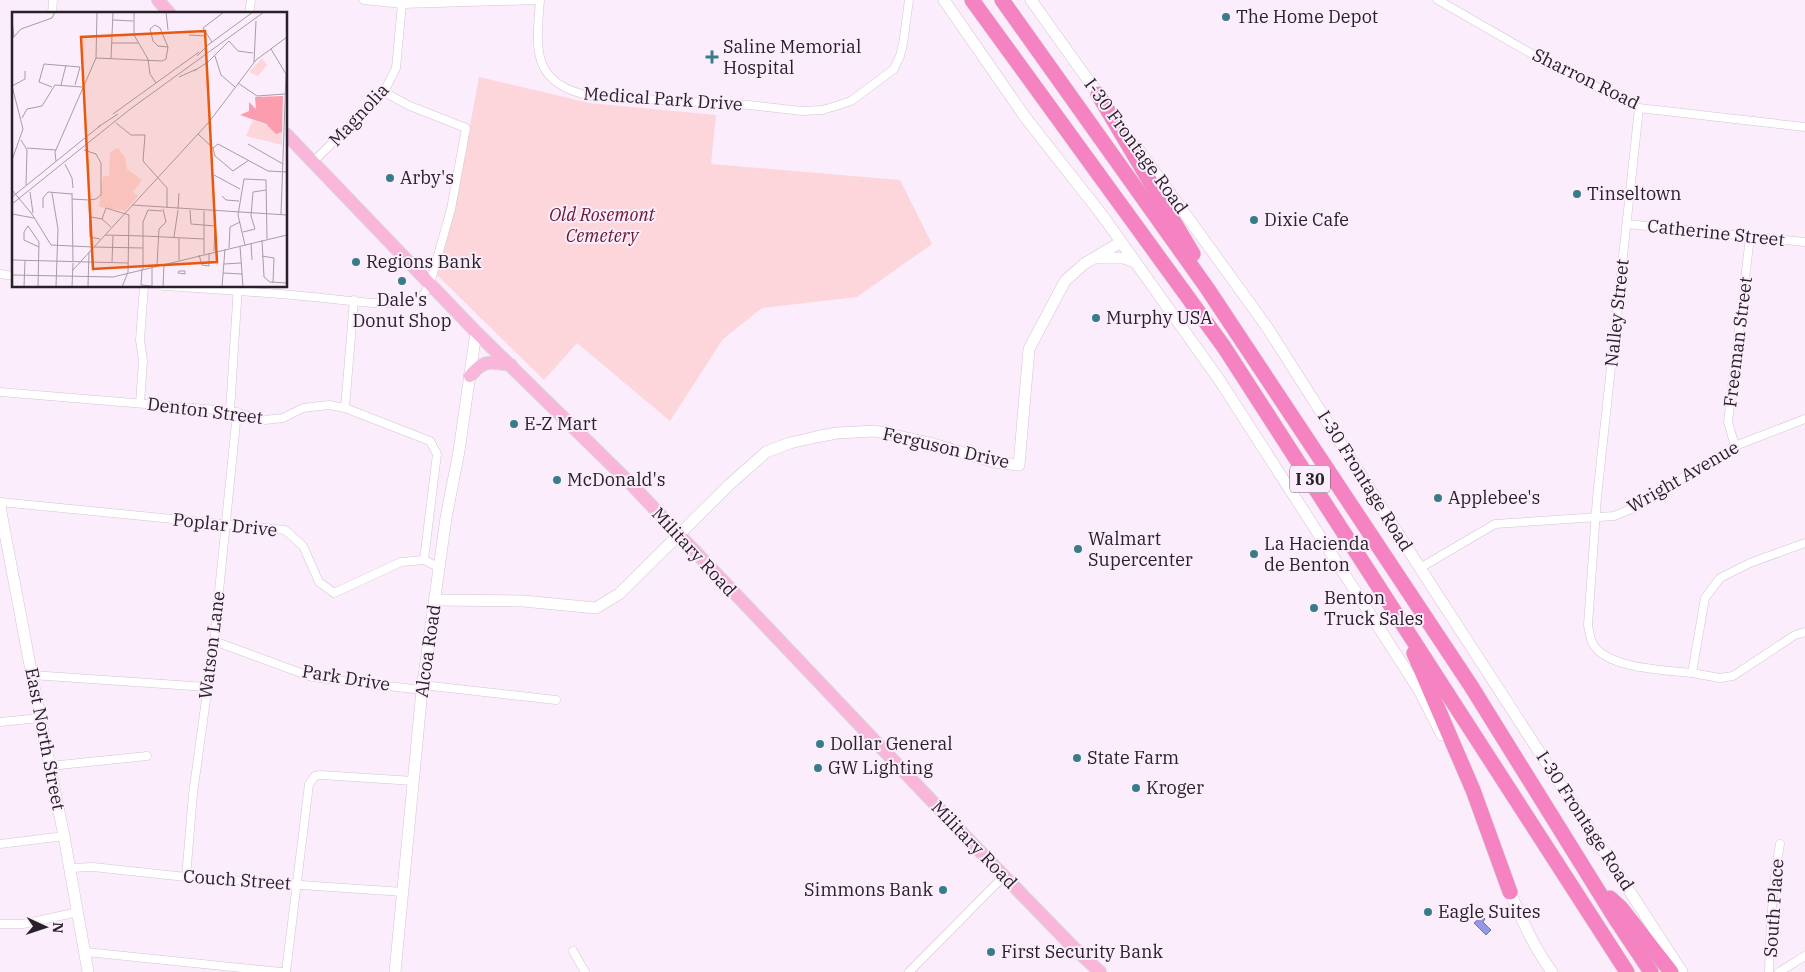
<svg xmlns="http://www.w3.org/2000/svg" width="1805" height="972" viewBox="0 0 1805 972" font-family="'IBM Plex Serif',serif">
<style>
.green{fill:#fcd6db}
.water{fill:#9397e5;stroke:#7374ac}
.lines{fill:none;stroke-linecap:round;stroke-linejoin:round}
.street-casing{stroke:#d3c4d3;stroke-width:9}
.secondary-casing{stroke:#d3c4d3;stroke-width:12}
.primary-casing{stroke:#d8d7d8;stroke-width:14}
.highway-casing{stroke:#d8d7d8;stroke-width:16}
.street{stroke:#fff;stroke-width:8}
.secondary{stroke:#fff;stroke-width:11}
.primary{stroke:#f9b5da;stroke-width:12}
.highway{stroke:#f583c2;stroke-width:15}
.poi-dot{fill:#387c8b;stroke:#fbedfc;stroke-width:2}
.labels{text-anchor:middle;stroke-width:4;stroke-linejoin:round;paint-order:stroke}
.shield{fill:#fbedfc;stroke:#675f68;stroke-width:1}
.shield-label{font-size:16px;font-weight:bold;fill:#282228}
.poi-label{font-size:18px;fill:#282228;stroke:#fbedfc;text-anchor:start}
.street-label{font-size:18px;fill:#282228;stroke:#fbedfc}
.park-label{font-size:18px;font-style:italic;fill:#68162d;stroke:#fbedfc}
.inset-road{fill:none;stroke:#a79ca7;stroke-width:1}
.view{fill:#e8590c;fill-opacity:0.15;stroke:#e8590c;stroke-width:2.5}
.inset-edge{fill:none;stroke:#282228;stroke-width:2.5}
</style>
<rect width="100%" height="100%" fill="#fbedfc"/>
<polygon class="green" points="479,77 589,103 716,115 711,164 900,180 932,244 857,297 762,308 723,339 670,421 577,343 544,380 436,274 456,201"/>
<polygon class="water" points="1482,916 1485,919 1483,922 1491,930 1486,935 1474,923"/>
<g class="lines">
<defs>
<g id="street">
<path d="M364,0L402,4L540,0C536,50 531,83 590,96L749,105L802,111L822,110L836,106L851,101L894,69L900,56L903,44L909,0"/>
<polyline points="1438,0 1539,58 1639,108 1805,127"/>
<polyline points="52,14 53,0"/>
<polyline points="249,14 251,0"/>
<path d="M1639,108L1597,497L1588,625C1589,630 1590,639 1593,644C1607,669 1666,670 1692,673"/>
<polyline points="314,161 384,92 396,68 402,4"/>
<polyline points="1627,224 1805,242"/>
<polyline points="0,274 14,276"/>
<path d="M163,286C213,289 263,292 313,297C344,300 390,308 420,300L430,284L451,209L466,128L410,106L384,92"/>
<polyline points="0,392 230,411 265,420 283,418 303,408 329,405 345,408 430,441 437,454 424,560"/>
<polyline points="140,403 143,361 140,340 144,286"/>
<polyline points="345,408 354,300"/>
<polyline points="230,411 238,286"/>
<polyline points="1735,446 1728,422 1750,237"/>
<polyline points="0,502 285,530 303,546 319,582 334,593 401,562 424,560 440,568"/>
<polyline points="1805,543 1750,563 1720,578 1705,598 1692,673 1720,678 1733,676 1795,635 1805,632"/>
<polyline points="1420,568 1495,524 1614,516 1631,509 1735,446 1805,419"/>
<polyline points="214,641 312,677 422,690"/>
<polyline points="32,675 207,687"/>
<polyline points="422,685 556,700"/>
<polyline points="0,722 40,718"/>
<polyline points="50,766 147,756"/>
<polyline points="0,844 64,836"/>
<polyline points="70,868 93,867 186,877 403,892"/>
<polyline points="186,877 193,794 214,641 237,412"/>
<polyline points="0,924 23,924 78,912"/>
<polyline points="573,951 585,972"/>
<polyline points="86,952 281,972"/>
<polyline points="286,972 309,784 315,776 321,775 414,781"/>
<polyline points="909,972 1004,876"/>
<path d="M1769,972C1770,929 1772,887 1780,844"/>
<polyline points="1779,972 1805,956"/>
</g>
<g id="secondary">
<polyline points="944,0 1025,117 1102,215 1220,381 1419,690 1442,735"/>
<polyline points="1031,0 1103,101"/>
<polyline points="1136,146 1267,327 1420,568 1682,972"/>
<polyline points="1098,258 1124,258 1135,262"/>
<polyline points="0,507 40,718 64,836 88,972"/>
<polyline points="435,600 523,601 596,608 619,594 729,485 766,452 790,443 816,437 837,433 875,431 930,443 994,462 1019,465 1029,349 1065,281 1084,264 1121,242"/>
<path d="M1507,885C1520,915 1532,945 1552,972"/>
<polyline points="395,972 422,690 446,518 459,451 476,332"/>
</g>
<g id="primary">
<polyline points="158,0 170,14"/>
<polyline points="286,134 476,332 631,484 967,838 1073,947 1100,972"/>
<path d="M470,376C484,359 490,362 511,365"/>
</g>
<g id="highway">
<polyline points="972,0 1224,347 1627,972"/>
<polyline points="1002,0 1207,288 1471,686 1615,918 1651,972"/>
<polyline points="1098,94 1193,254"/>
<polyline points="1414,653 1473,790 1510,892"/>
<polyline points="1610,898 1621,908 1671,972"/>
</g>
</defs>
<use href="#street" class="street-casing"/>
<use href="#secondary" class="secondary-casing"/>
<use href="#primary" class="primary-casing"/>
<use href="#highway" class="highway-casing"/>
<use href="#street" class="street"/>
<use href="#secondary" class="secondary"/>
<use href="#primary" class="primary"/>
<use href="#highway" class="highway"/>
</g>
<g class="poi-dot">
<circle cx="1226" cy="17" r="5"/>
<path d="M709.5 49.5h5v5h5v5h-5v5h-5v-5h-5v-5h5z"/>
<circle cx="390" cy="178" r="5"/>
<circle cx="1577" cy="194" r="5"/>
<circle cx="1254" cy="220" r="5"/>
<circle cx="356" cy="262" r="5"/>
<circle cx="402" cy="281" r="5"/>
<circle cx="1096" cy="318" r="5"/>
<circle cx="514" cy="424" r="5"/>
<circle cx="557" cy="480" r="5"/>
<circle cx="1438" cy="498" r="5"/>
<circle cx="1078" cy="549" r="5"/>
<circle cx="1254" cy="554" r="5"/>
<circle cx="1314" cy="608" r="5"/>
<circle cx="820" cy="744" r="5"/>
<circle cx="1077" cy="758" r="5"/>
<circle cx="818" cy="768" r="5"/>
<circle cx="1136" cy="788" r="5"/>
<circle cx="943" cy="890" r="5"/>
<circle cx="1428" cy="912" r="5"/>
<circle cx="991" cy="952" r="5"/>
</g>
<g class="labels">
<rect class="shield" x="1290" y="465.5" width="40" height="27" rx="4"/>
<g class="shield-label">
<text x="1310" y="485">I 30</text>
</g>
<g class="poi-label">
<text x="1236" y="23">The Home Depot</text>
<text x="723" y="53">Saline Memorial<tspan x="723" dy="21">Hospital</tspan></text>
<text x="400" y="184">Arby's</text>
<text x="1587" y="200">Tinseltown</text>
<text x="1264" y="226">Dixie Cafe</text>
<text x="366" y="268">Regions Bank</text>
<text x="402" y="306" text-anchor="middle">Dale's<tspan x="402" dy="21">Donut Shop</tspan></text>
<text x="1106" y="324">Murphy USA</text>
<text x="524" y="430">E-Z Mart</text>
<text x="567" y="486">McDonald's</text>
<text x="1448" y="504">Applebee's</text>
<text x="1088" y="545">Walmart<tspan x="1088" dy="21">Supercenter</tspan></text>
<text x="1264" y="550">La Hacienda<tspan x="1264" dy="21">de Benton</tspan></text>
<text x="1324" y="604">Benton<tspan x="1324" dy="21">Truck Sales</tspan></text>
<text x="830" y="750">Dollar General</text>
<text x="1087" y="764">State Farm</text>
<text x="828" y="774">GW Lighting</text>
<text x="1146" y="794">Kroger</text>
<text x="933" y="896" text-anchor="end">Simmons Bank</text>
<text x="1438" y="918">Eagle Suites</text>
<text x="1001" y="958">First Security Bank</text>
</g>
<g class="street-label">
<text transform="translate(1586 79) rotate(26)" y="6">Sharron Road</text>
<text transform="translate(663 99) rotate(4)" y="6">Medical Park Drive</text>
<text transform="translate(359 115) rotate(-47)" y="6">Magnolia</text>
<text transform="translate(1136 146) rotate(54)" y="6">I-30 Frontage Road</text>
<text transform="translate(1716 233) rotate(6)" y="6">Catherine Street</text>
<text transform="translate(1617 313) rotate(-84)" y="6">Nalley Street</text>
<text transform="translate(1738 342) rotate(-83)" y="6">Freeman Street</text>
<text transform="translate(205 411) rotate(7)" y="6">Denton Street</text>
<text transform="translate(946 448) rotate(13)" y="6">Ferguson Drive</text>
<text transform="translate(1683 477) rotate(-30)" y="6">Wright Avenue</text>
<text transform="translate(1365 481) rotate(58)" y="6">I-30 Frontage Road</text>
<text transform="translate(225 525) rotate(6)" y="6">Poplar Drive</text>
<text transform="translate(694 552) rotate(47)" y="6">Military Road</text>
<text transform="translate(212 645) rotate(-83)" y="6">Watson Lane</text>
<text transform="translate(428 651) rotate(-82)" y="6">Alcoa Road</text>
<text transform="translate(346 678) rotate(9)" y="6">Park Drive</text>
<text transform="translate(45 739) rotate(79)" y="6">East North Street</text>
<text transform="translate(1585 821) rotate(57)" y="6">I-30 Frontage Road</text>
<text transform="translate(974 845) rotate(46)" y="6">Military Road</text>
<text transform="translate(237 880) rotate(4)" y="6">Couch Street</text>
<text transform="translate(1774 908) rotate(-86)" y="6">South Place</text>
</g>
<g class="park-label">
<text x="602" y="221">Old Rosemont<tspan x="602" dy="21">Cemetery</tspan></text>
</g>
</g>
<g transform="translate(12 12)">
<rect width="275" height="275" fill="#fbedfc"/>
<path d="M250,46L255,53L246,64L237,60ZM241,108L270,120V133L234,124ZM106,136L113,145L115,157L130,168L121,180L126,184L113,199L87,195L91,164H97L98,140Z" fill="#fcd6db"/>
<path d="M271,84L270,120L264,122L254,112L228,103L237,99V90L244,97L243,85Z" fill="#fb9dac"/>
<path class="inset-road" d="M122,0V23L136,47L138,62L144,71M154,0L156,18M0,8L2,25M101,8L121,9M143,13L148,16L156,35L146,34L141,29L138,17ZM177,23L194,24M0,27L9,17L40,6L43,0M217,29L226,39L241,41M200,30L191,16L212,0M100,31H126M196,33L241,0M259,37L274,62L269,202M185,44L198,31M203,44L209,63L223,75M84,46L150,49L154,47L156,35M99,47L101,0M242,50L244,9M182,59L196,50L217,29M167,65L185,57M226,71L245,84L273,82M49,73L54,53M0,74L13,67V59M0,74L11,117L0,148M40,75L27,70L32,52L68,55L63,73M101,102L187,40M10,106L15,97L30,94L43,73L70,75M104,111L119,123H133L131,149L155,176V196M86,115L106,102M186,122L201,136L206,132L256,159L275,160M9,128L15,138L14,173M236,132L271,152M15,136L44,138M201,136L203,144L221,159L237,148M72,138L84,142L89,151V183L84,187L77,188L78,225L88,227M44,149L43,140L84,46L85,0M53,152L60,166L61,176M202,163L228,177M232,167L254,168L255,227M232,167L226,203L233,233M0,178L20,202L39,233L81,235M18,180L21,201M40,181L46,217L44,275M60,181L61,250M210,184L214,188L227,189M0,185L89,113M60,187L77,188M0,192L117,98L252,0M120,193L275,203M31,196V186L36,180L60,182M166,197L167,181M178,198L179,212L203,214L202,239M0,202L22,206M79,205L90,207L99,215M90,207L94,196L117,203L116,260L110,275M231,220L243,217L239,204L241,180L254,178M93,223L132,224M132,224L192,227M162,225L166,198M250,228L252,265L258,270L275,271M239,231L240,248M228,234L231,275M27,235L12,228V220L16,214L27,230M82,235L131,236M217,236L218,215L228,210M192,242V199M187,243L190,253L197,254V241M250,244L262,246L261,271M0,248L116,251M167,248V226M100,250L101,224M212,252L229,251M145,253L147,217L154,210L151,197M130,257L129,273L140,274M131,257V210L136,198L150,199M60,259L197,110L244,48L275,25M167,259H173V262L166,261ZM211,261L230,262M0,263L101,265L275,223M140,274V255M12,275L13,248M26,275L27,230M60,275L61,251M76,275L77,240M151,275L152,252M210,275L213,237"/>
<path class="view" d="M193,19L205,250L81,257L69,25Z"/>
<rect width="275" height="275" class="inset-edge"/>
</g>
<g transform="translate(45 927) rotate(93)" stroke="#fbedfc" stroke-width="4" paint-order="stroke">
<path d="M0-4L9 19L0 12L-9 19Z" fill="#282228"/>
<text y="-8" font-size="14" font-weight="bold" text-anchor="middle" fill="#282228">N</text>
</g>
</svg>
